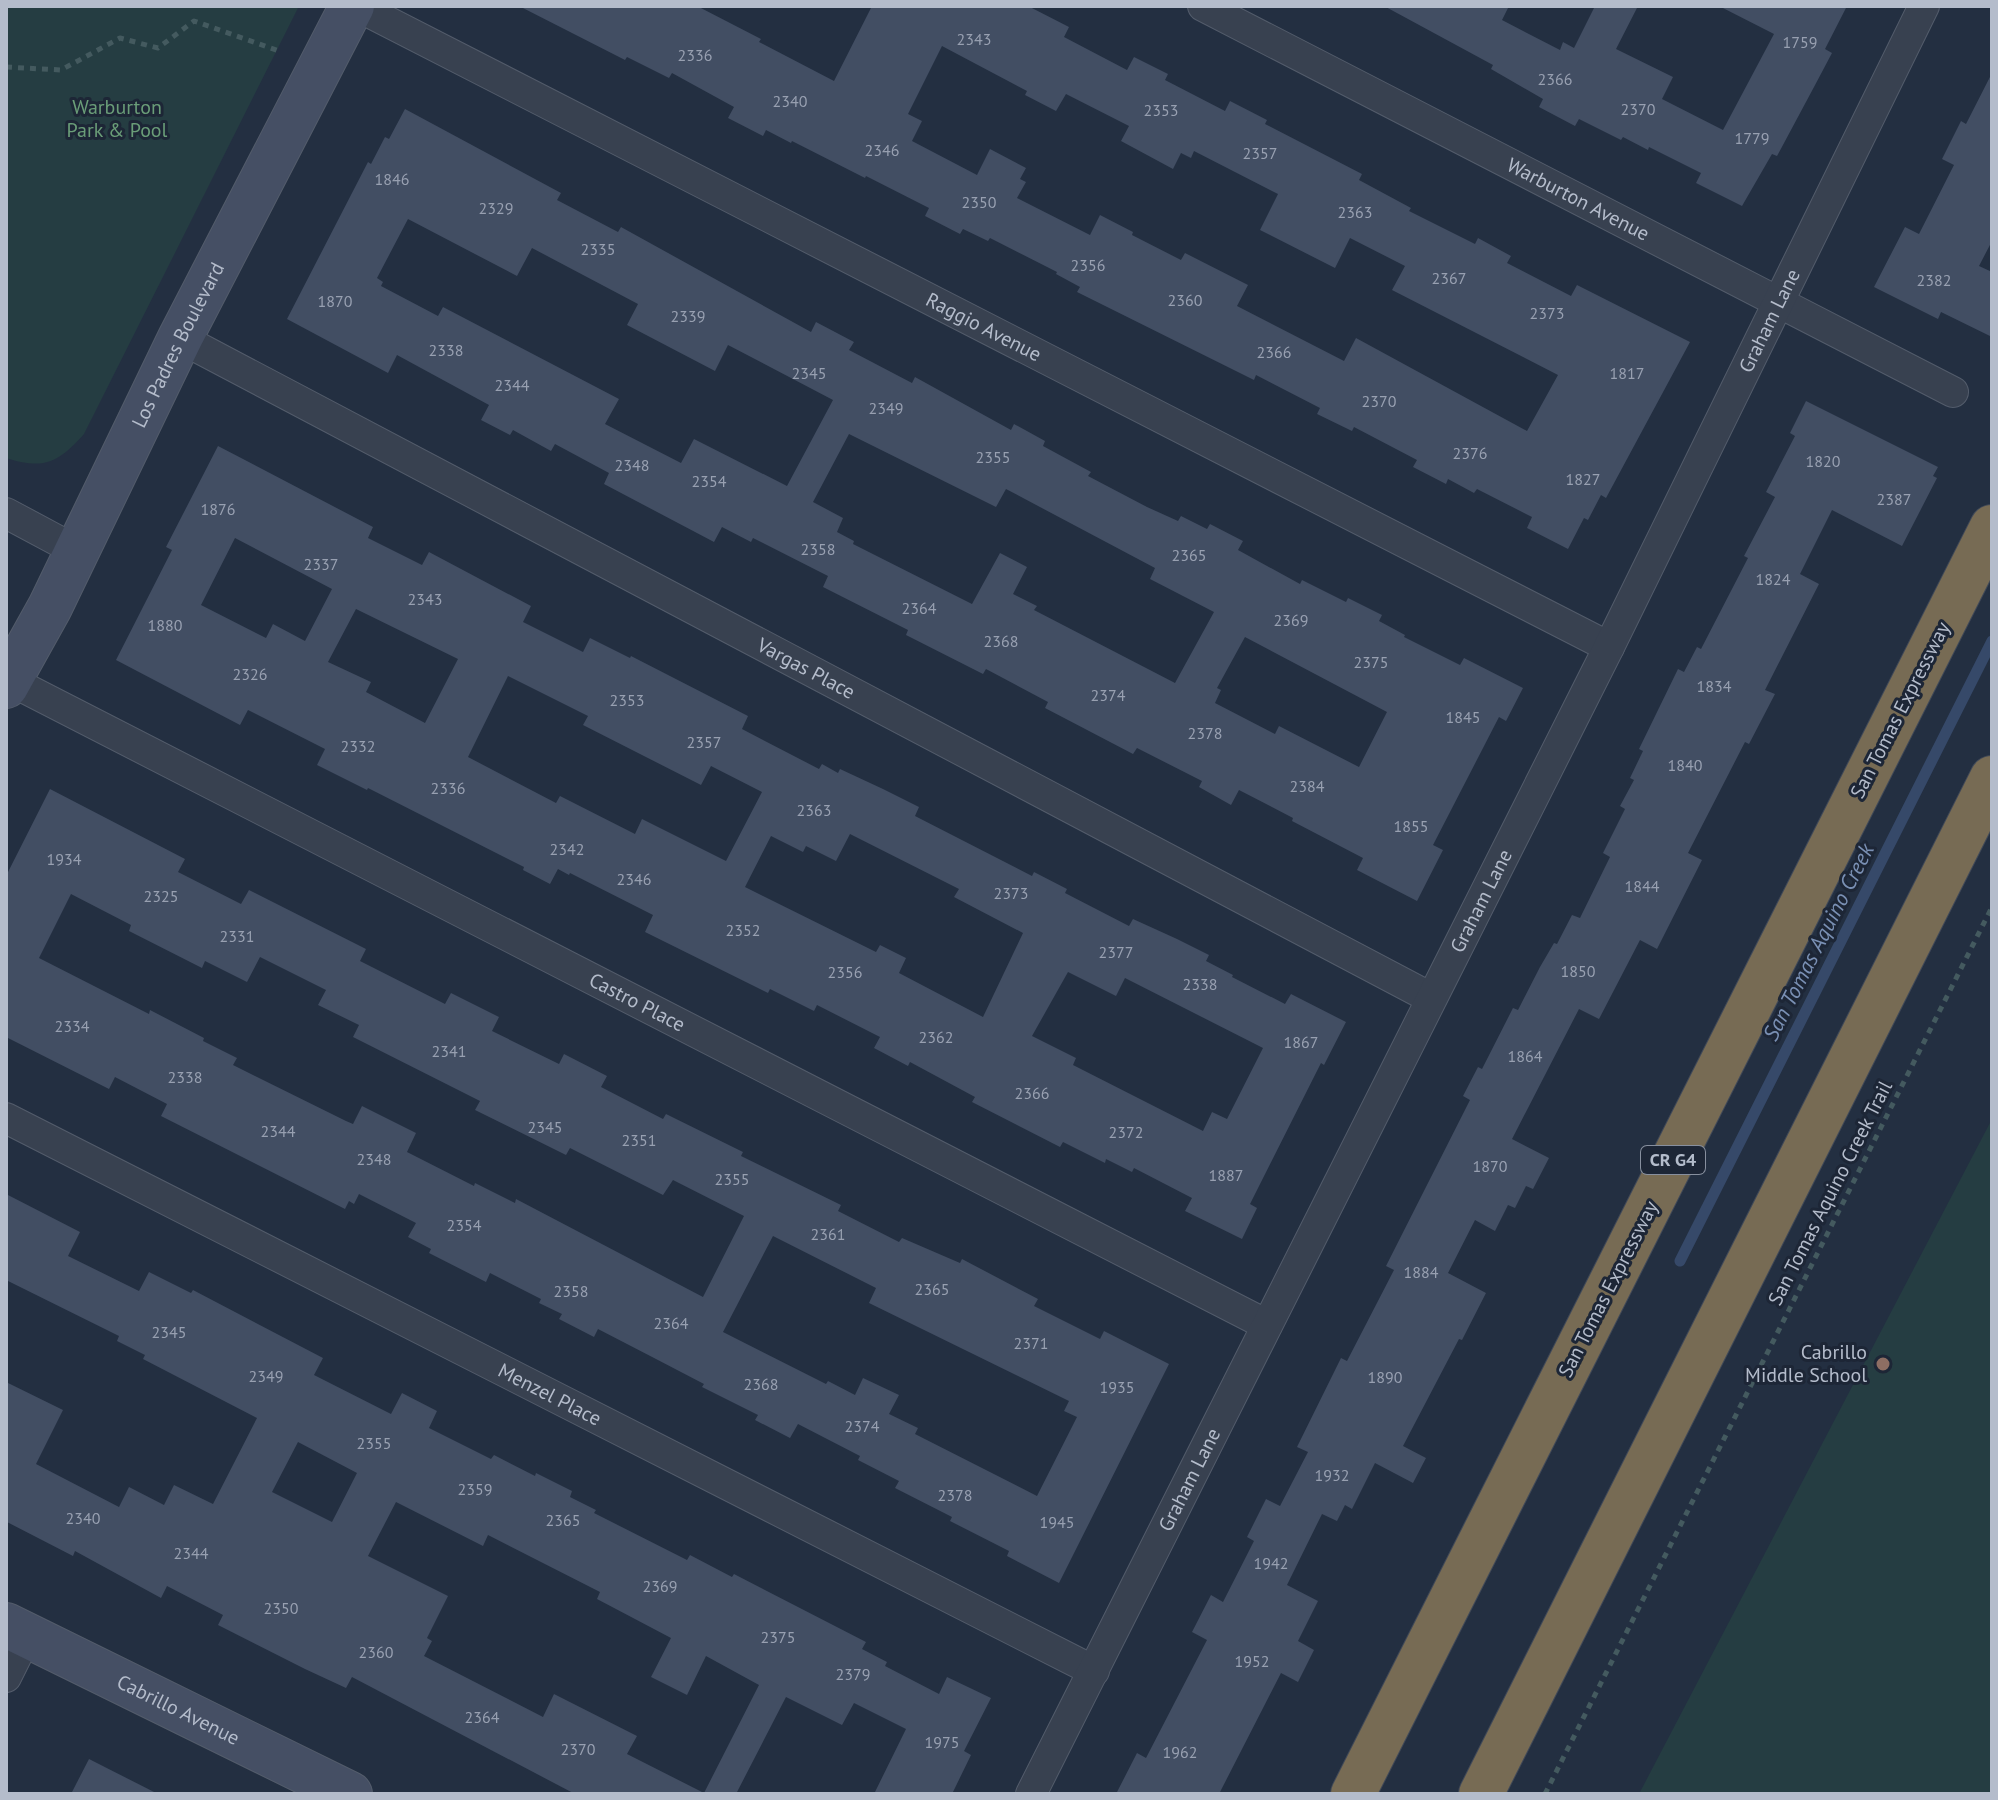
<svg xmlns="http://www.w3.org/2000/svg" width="1998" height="1800" viewBox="0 0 1998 1800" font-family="'PT Sans',sans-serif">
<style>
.green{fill:#253d42}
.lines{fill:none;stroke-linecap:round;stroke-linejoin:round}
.stream{stroke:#364969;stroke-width:11}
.building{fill:#424e63;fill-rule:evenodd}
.street-casing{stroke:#535c6b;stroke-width:32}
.secondary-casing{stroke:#535c6b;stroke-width:46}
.highway-casing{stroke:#404958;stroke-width:46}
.path{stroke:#445a5f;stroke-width:5;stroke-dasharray:6 6;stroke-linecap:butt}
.street{stroke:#384150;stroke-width:30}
.secondary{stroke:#454f64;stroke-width:44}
.highway{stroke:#776b54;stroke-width:44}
.education-dot{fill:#8d6e63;stroke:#1d2636;stroke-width:3}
.labels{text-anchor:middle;stroke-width:6;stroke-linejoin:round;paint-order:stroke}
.number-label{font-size:16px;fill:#98a0b1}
.shield{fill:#1d2636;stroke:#878f9e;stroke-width:2}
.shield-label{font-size:18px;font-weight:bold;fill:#b4bccb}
.park-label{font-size:20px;fill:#6a9d78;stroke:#1d2636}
.street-label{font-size:20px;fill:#b4bccb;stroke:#1d2636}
.poi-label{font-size:20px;fill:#b4bccb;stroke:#1d2636;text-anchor:end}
.water-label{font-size:22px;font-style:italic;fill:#7a90b4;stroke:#1d2636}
</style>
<rect width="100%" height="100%" fill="#232f41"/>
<g class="green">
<path d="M6,6H299L84,434C58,463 44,470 6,458Z"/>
<polygon points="1992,1119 1992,1794 1639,1794"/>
</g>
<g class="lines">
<polyline class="stream" points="1680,1261 1992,641"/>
</g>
<g class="building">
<path d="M519,6H697L761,39L759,42L834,81L872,6H1028L1069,27L1064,37L1127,70L1134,57L1168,74L1165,80L1225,111L1230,101L1267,120L1265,124L1362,174L1359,180L1411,208L1409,211L1475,244L1478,238L1511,256L1507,263L1571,296L1577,285L1690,342L1606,498L1601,495L1588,520L1584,518L1568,549L1527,528L1532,517L1477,489L1474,493L1448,479L1446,484L1413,467L1417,460L1354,427L1352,431L1317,414L1320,408L1256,375L1254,380L1077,292L1080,287L1056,274L1057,272L990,238L988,241L963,229L960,234L925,216L929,208L866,176L865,178L792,141L791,143L766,130L763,136L728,118L734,107L672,73L669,78L627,57L625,60ZM942,46L1027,91L1025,95L1056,111L1066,94L1129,126L1121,141L1173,169L1181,153L1191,158L1194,151L1278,194L1260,230L1335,268L1350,238L1405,266L1392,290L1558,375L1527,431L1356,338L1344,361L1237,306L1248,285L1185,253L1181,260L1132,235L1133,232L1100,215L1090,235L1017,198L1026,182L1020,179L1026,168L990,149L977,175L912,141L922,121L908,114Z"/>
<polygon points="1384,6 1509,6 1502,20 1560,50 1563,42 1574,48 1595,6 1638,6 1616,49 1673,77 1662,99 1723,130 1774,34 1719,6 1847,6 1825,49 1832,53 1814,87 1777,156 1772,154 1742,206 1696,183 1701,173 1649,147 1648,150 1623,137 1621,140 1579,119 1575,126 1539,107 1543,99 1491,69 1493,65"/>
<polygon points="1992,73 1992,241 1979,266 1992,272 1992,337 1941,312 1938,319 1874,287 1905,227 1919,234 1954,165 1942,159 1961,121 1966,124"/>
<path d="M405,109L561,193L557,200L618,232L621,227L811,332L816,322L854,342L849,350L912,383L915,377L1011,430L1014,424L1045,441L1043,446L1091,472L1088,476L1147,507L1178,521L1181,516L1207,529L1210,524L1243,541L1238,550L1300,584L1302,580L1346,602L1348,598L1382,615L1379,621L1405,635L1404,637L1460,665L1464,658L1523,688L1506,721L1499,717L1433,845L1443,850L1417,901L1357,870L1363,858L1292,821L1293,818L1239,790L1231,805L1199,787L1202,781L1137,748L1133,754L1045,708L1048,702L986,669L983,674L906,635L908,630L823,587L828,576L753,538L751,542L722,527L714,542L604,484L609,473L555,444L551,451L513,430L510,435L481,420L489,405L397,355L388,373L287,319L368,162L371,164L385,137L389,139ZM408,219L517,276L532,248L638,304L627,325L715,371L728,345L833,400L787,486L694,439L681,463L605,424L619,399L443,307L438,316L381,286L383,282L377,278ZM849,434L996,507L1006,489L1155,568L1150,579L1214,612L1175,683L1034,610L1037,606L1013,594L1027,567L1000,553L972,604L853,544L854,541L837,532L843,518L813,502ZM1245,637L1387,712L1359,767L1279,726L1275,734L1215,703L1221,690L1217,688Z"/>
<polygon points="1806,401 1938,467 1933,476 1937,478 1902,546 1832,510 1800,574 1819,584 1765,690 1775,694 1749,744 1745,742 1688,853 1702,860 1657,949 1640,940 1599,1019 1579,1009 1512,1139 1549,1158 1533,1189 1526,1186 1515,1208 1508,1205 1495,1231 1475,1220 1448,1273 1486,1293 1462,1340 1459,1339 1403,1446 1426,1458 1413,1483 1375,1463 1352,1509 1345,1505 1337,1521 1322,1514 1287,1585 1318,1601 1298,1641 1314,1650 1298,1682 1281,1673 1219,1794 1116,1794 1137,1753 1146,1758 1207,1640 1192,1632 1211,1595 1223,1602 1254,1541 1247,1537 1266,1499 1280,1506 1308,1452 1297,1447 1341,1358 1347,1361 1394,1270 1386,1266 1470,1100 1463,1096 1478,1067 1482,1069 1513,1008 1518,1010 1540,967 1554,943 1557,944 1572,915 1580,918 1610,857 1603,853 1625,809 1620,806 1634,780 1630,778 1643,751 1639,749 1678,669 1684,672 1697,647 1701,649 1748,558 1744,556 1775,497 1766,492 1795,436 1790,433"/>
<path d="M218,446L373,527L368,538L422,565L429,552L531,606L523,622L583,652L590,638L630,658L631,656L748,716L742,729L819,769L822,764L838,773L840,769L883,789L919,807L915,816L1032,876L1034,872L1067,889L1065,893L1129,926L1133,919L1177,939L1209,955L1206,961L1233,975L1232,977L1285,1004L1291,994L1346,1022L1324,1065L1321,1063L1250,1204L1257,1208L1242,1239L1185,1211L1192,1198L1134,1168L1132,1172L1106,1159L1105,1163L1063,1142L1060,1147L972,1102L975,1097L910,1062L908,1066L874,1048L880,1037L817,1005L814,1011L770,989L768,993L645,932L653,915L570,873L569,875L558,869L550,884L523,870L524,867L368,788L367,790L317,765L325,749L248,710L240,725L116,660L172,550L166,547ZM235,538L332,589L305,641L273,624L266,638L201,605ZM356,609L458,659L425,723L366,692L371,682L328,662ZM508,676L588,716L583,725L701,785L711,766L762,792L726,861L642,819L635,834L560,796L556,803L468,757ZM850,834L959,889L954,897L1023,933L983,1017L899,973L906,958L880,945L876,952L745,887L771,836L803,852L806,846L836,861ZM1068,972L1116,996L1125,978L1263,1048L1227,1119L1212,1112L1203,1131L1073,1065L1076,1058L1032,1036Z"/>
<path d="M50,789L185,859L178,872L241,904L249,890L366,949L360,961L445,1004L451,993L499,1017L492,1031L559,1064L564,1054L607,1076L601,1087L663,1119L666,1114L743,1152L741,1156L841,1205L838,1211L899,1242L902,1238L960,1263L962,1259L1038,1299L1034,1306L1100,1339L1104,1331L1169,1364L1059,1583L1007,1556L1009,1551L950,1521L952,1517L895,1488L899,1481L858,1460L860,1456L798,1424L790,1438L755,1420L758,1415L702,1387L704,1384L656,1359L598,1329L594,1337L559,1319L562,1314L539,1303L541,1299L490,1273L486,1282L429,1253L431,1249L408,1237L416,1223L359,1194L354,1204L349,1201L345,1209L161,1116L167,1104L115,1077L109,1089L6,1037V876ZM71,894L131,925L129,931L202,968L205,961L247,982L260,957L326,990L318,1005L359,1025L353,1037L480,1101L475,1110L566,1155L570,1148L663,1195L673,1180L744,1216L703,1297L516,1199L515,1203L475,1183L474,1186L407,1152L416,1133L362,1106L353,1124L346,1121L233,1065L237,1058L203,1041L204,1038L150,1010L149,1014L39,958ZM773,1236L876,1288L869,1303L1069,1401L1064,1411L1077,1417L1037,1496L915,1434L918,1428L889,1414L899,1395L863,1378L855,1395L828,1381L826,1384L723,1332Z"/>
<path d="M6,1194L80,1232L68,1256L139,1291L149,1272L191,1293L193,1290L323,1358L314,1375L391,1414L402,1393L437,1411L429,1428L491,1459L494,1455L535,1476L536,1473L572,1491L570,1497L596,1510L594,1513L687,1560L690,1555L732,1577L734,1574L866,1642L862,1649L887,1662L885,1666L939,1694L947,1677L991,1698L964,1751L971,1755L952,1794H874L906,1729L854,1703L842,1725L786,1697L736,1794H575L352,1677L346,1688L305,1669L218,1625L223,1615L167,1586L161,1598L75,1551L73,1556L7,1522L6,1525V1382L63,1410L36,1464L119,1507L129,1487L164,1505L174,1485L213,1504L257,1418L143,1359L145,1355L117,1341L119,1336L6,1280ZM298,1442L357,1473L332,1522L272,1492ZM396,1502L483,1546L488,1535L600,1592L597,1599L671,1638L651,1677L687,1695L706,1656L759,1685L704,1793L627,1754L637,1736L554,1694L543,1717L424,1656L432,1641L427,1638L448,1596L368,1556Z"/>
<polygon points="89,1759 158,1794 71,1794"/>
</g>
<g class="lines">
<defs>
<g id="street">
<path id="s1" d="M357,6L1609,647"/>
<path id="s2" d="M1203,6L1953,392"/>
<path id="s3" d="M180,338L1431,998"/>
<polyline points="6,513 77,551"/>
<path id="s4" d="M9,680L1267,1325"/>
<path id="s5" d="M6,1118L1094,1671"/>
<polyline points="6,1677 26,1637"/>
<path id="s6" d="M1031,1794L1609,647L1924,6"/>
</g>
<g id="secondary">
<path id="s7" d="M6,686L50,607L180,338L352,6"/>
<path id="s8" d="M6,1625L350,1794"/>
</g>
<g id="highway">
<polyline points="1353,1794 1992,527"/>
<polyline points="1481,1794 1992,778"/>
</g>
</defs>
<use href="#street" class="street-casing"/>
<use href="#secondary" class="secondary-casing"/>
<use href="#highway" class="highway-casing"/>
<g class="path">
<polyline points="6,67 61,70 120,38 158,48 194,21 282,52"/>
<polyline points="1545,1794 1992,907"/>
</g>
<use href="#street" class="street"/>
<use href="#secondary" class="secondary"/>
<use href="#highway" class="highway"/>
</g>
<circle class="education-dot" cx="1883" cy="1364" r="8"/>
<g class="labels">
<g class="number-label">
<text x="974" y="45">2343</text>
<text x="1800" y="48">1759</text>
<text x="695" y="61">2336</text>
<text x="1555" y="85">2366</text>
<text x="790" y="107">2340</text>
<text x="1638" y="115">2370</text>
<text x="1161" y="116">2353</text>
<text x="1752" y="144">1779</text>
<text x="882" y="156">2346</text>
<text x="1260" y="159">2357</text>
<text x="392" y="185">1846</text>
<text x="979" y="208">2350</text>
<text x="496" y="214">2329</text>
<text x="1355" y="218">2363</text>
<text x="598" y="255">2335</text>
<text x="1088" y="271">2356</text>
<text x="1449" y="284">2367</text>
<text x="1934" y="286">2382</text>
<text x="1185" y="306">2360</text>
<text x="335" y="307">1870</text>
<text x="1547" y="319">2373</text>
<text x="688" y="322">2339</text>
<text x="446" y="356">2338</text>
<text x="1274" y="358">2366</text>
<text x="809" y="379">2345</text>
<text x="1627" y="379">1817</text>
<text x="512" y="391">2344</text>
<text x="1379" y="407">2370</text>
<text x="886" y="414">2349</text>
<text x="1470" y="459">2376</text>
<text x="993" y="463">2355</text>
<text x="1823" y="467">1820</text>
<text x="632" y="471">2348</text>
<text x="1583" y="485">1827</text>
<text x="709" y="487">2354</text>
<text x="1894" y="505">2387</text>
<text x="218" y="515">1876</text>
<text x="818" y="555">2358</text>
<text x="1189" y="561">2365</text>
<text x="321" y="570">2337</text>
<text x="1773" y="585">1824</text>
<text x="425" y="605">2343</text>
<text x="919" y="614">2364</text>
<text x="1291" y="626">2369</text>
<text x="165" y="631">1880</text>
<text x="1001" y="647">2368</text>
<text x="1371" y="668">2375</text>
<text x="250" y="680">2326</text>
<text x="1714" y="692">1834</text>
<text x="1108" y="701">2374</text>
<text x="627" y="706">2353</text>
<text x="1463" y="723">1845</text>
<text x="1205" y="739">2378</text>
<text x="704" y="748">2357</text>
<text x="358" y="752">2332</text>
<text x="1685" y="771">1840</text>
<text x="1307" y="792">2384</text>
<text x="448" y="794">2336</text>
<text x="814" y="816">2363</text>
<text x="1411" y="832">1855</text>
<text x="567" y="855">2342</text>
<text x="64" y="865">1934</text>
<text x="634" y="885">2346</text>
<text x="1642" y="892">1844</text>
<text x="1011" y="899">2373</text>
<text x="161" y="902">2325</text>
<text x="743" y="936">2352</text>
<text x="237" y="942">2331</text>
<text x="1116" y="958">2377</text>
<text x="1578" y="977">1850</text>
<text x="845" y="978">2356</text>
<text x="1200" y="990">2338</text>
<text x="72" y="1032">2334</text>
<text x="936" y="1043">2362</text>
<text x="1301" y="1048">1867</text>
<text x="449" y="1057">2341</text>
<text x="1525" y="1062">1864</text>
<text x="185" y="1083">2338</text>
<text x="1032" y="1099">2366</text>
<text x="545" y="1133">2345</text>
<text x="278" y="1137">2344</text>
<text x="1126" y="1138">2372</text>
<text x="639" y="1146">2351</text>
<text x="374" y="1165">2348</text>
<text x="1490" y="1172">1870</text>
<text x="1226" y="1181">1887</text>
<text x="732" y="1185">2355</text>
<text x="464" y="1231">2354</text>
<text x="828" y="1240">2361</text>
<text x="1421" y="1278">1884</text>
<text x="932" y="1295">2365</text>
<text x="571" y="1297">2358</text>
<text x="671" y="1329">2364</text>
<text x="169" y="1338">2345</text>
<text x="1031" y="1349">2371</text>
<text x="266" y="1382">2349</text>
<text x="1385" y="1383">1890</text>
<text x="761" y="1390">2368</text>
<text x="1117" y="1393">1935</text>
<text x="862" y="1432">2374</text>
<text x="374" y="1449">2355</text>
<text x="1332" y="1481">1932</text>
<text x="475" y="1495">2359</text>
<text x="955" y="1501">2378</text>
<text x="83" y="1524">2340</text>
<text x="563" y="1526">2365</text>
<text x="1057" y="1528">1945</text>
<text x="191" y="1559">2344</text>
<text x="1271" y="1569">1942</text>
<text x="660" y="1592">2369</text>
<text x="281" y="1614">2350</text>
<text x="778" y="1643">2375</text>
<text x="376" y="1658">2360</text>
<text x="1252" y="1667">1952</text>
<text x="853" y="1680">2379</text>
<text x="482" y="1723">2364</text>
<text x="942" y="1748">1975</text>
<text x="578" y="1755">2370</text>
<text x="1180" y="1758">1962</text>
</g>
<rect class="shield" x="1641" y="1146" width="64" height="28" rx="6"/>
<g class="shield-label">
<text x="1673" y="1166">CR G4</text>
</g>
<g class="park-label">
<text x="117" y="114">Warburton<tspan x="117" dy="23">Park &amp; Pool</tspan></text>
</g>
<g class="street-label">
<text dy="7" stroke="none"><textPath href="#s2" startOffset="422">Warburton Avenue</textPath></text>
<text dy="7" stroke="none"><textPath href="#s6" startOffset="1648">Graham Lane</textPath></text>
<text dy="7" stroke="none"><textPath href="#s1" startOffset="704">Raggio Avenue</textPath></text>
<text dy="7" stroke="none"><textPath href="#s7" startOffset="382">Los Padres Boulevard</textPath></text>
<text dy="7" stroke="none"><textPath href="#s3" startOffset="708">Vargas Place</textPath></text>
<text transform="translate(1900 710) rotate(-63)" y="7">San Tomas Expressway</text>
<text dy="7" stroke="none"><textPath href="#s6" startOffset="1000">Graham Lane</textPath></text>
<text dy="7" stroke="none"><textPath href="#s4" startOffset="706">Castro Place</textPath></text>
<text transform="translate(1830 1193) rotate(-63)" y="7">San Tomas Aquino Creek Trail</text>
<text transform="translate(1608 1289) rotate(-63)" y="7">San Tomas Expressway</text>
<text dy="7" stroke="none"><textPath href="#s5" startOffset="610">Menzel Place</textPath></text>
<text dy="7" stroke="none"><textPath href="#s6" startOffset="352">Graham Lane</textPath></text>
<text dy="7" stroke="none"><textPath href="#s8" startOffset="192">Cabrillo Avenue</textPath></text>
</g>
<g class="poi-label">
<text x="1867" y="1359">Cabrillo<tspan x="1867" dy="23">Middle School</tspan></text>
</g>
<g class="water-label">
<text transform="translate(1818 942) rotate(-63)" y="8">San Tomas Aquino Creek</text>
</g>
</g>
<rect width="1998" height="1800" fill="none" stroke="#b4bccb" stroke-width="16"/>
</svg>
